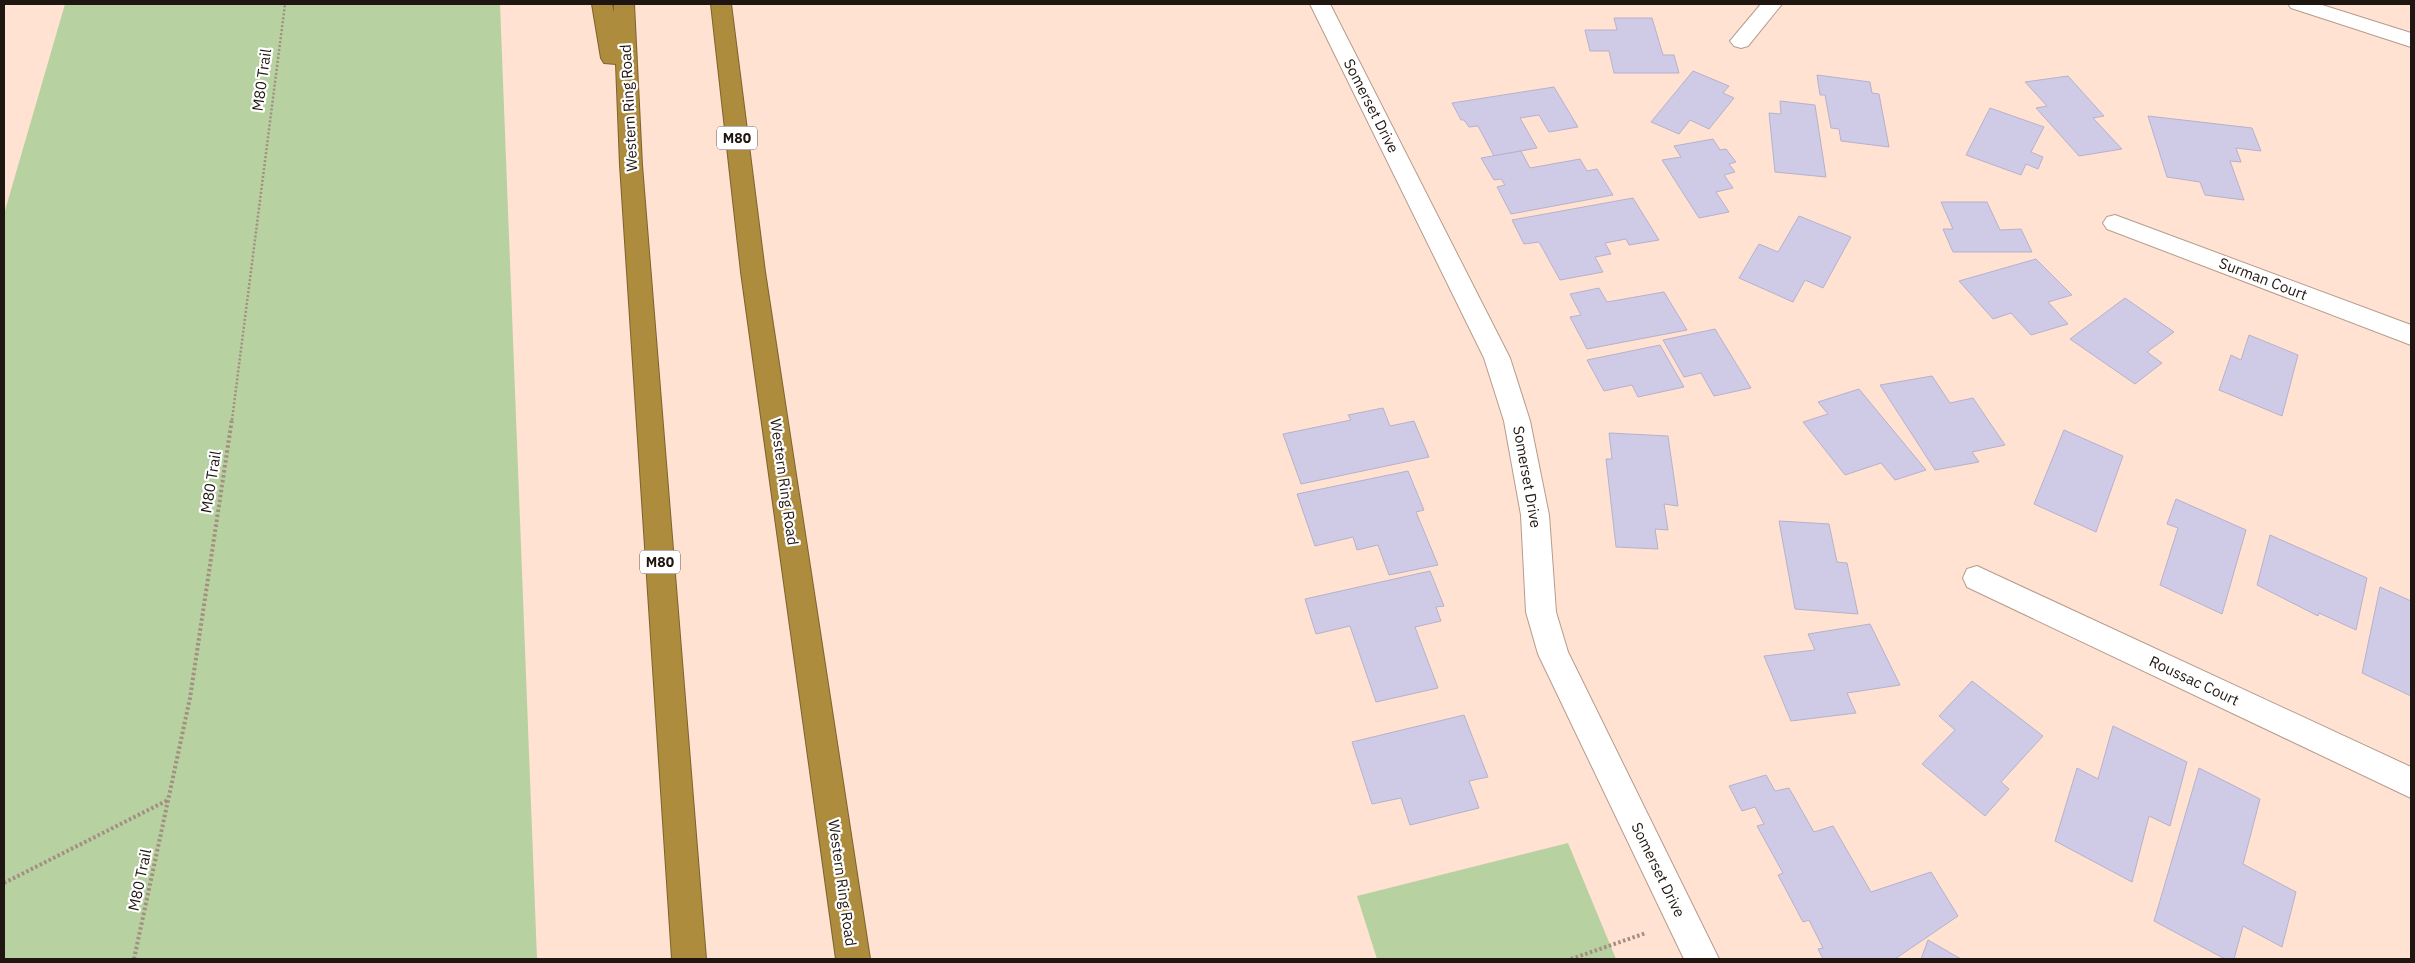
<svg xmlns="http://www.w3.org/2000/svg" width="2415" height="963" viewBox="0 0 2415 963" font-family="'IBM Plex Sans',sans-serif">
<style>
.green{fill:#b7d1a0}
.building{fill:#cfcae6;stroke:#b6b1cc}
.lines{fill:none;stroke-linecap:round;stroke-linejoin:round}
.street-casing{stroke:#b69b8c;stroke-width:2}
.highway-casing{stroke:#7c632e;stroke-width:2}
.path-far1{stroke:#a38e82;stroke-width:2.5;stroke-dasharray:2 2;stroke-linecap:butt}
.path{stroke:#a38e82;stroke-width:4;stroke-dasharray:2.5 2.5;stroke-linecap:butt}
.street{fill:#fff;fill-rule:evenodd}
.highway{fill:#ae8c3d;fill-rule:evenodd}
.labels{text-anchor:middle;stroke-width:4.5;stroke-linejoin:round;paint-order:stroke}
.shield{fill:#fff;stroke:#635c58;stroke-width:1}
.shield-label{font-size:14px;font-weight:bold;fill:#201611}
.street-label{font-size:15px;fill:#201611;stroke:#fff}
</style>
<rect width="100%" height="100%" fill="#ffe2d2"/>
<g class="green">
<polygon points="65,4 500,4 537,959 4,959 4,214"/>
<polygon points="1568,843 1616,959 1377,959 1357,896"/>
</g>
<g class="building">
<polygon points="1614,18 1652,18 1663,55 1674,55 1679,73 1614,73 1609,51 1590,51 1585,30 1617,30"/>
<polygon points="1693,71 1729,86 1723,93 1734,98 1709,129 1690,120 1679,134 1651,122"/>
<polygon points="1817,75 1870,82 1872,93 1879,94 1889,147 1841,141 1839,129 1831,128 1825,95 1820,95"/>
<polygon points="2068,76 2104,116 2093,118 2122,149 2079,156 2036,108 2047,106 2025,82"/>
<polygon points="1554,87 1578,127 1549,132 1539,115 1520,118 1537,148 1494,156 1478,126 1469,127 1464,120 1461,120 1452,103"/>
<polygon points="1780,101 1815,105 1826,177 1775,172 1769,113 1781,114"/>
<polygon points="1990,108 2044,127 2031,152 2043,157 2038,169 2026,164 2021,175 1966,155"/>
<polygon points="2148,116 2252,128 2261,151 2236,148 2241,162 2230,161 2244,200 2205,195 2200,182 2167,177"/>
<polygon points="1713,139 1720,150 1726,149 1736,162 1729,164 1735,172 1724,175 1733,188 1716,192 1729,212 1699,218 1662,160 1681,157 1674,146"/>
<polygon points="1521,151 1530,168 1580,159 1587,171 1597,169 1613,195 1511,214 1497,187 1505,185 1501,179 1494,180 1481,158"/>
<polygon points="1633,198 1659,240 1629,245 1626,239 1605,243 1611,254 1595,257 1603,272 1560,280 1539,242 1524,244 1512,220"/>
<polygon points="1941,202 1987,202 2000,230 2021,229 2032,252 1953,252 1943,229 1953,229"/>
<polygon points="1799,216 1851,237 1823,288 1805,280 1793,302 1739,278 1759,244 1778,252"/>
<polygon points="2036,259 2072,295 2048,302 2068,324 2031,335 2011,313 1993,319 1959,281"/>
<polygon points="1599,288 1607,302 1664,292 1687,330 1587,349 1570,317 1581,315 1570,294"/>
<polygon points="2125,298 2174,332 2147,352 2162,363 2135,384 2070,339"/>
<polygon points="1715,329 1751,388 1714,396 1701,373 1684,377 1663,340"/>
<polygon points="2249,335 2298,355 2282,416 2219,390 2231,355 2241,360"/>
<polygon points="1660,345 1684,387 1638,397 1632,385 1604,391 1587,360"/>
<polygon points="1932,376 1950,403 1973,398 2005,445 1972,452 1979,462 1935,470 1880,385"/>
<polygon points="1859,389 1926,470 1895,480 1881,463 1845,475 1803,422 1828,414 1818,402"/>
<polygon points="1383,408 1390,426 1414,421 1429,457 1301,484 1283,434 1351,420 1348,415"/>
<polygon points="2064,430 2123,456 2096,532 2034,504"/>
<polygon points="1609,433 1668,436 1678,506 1664,504 1668,530 1655,529 1658,549 1616,547 1606,459 1612,459"/>
<polygon points="1408,471 1424,510 1416,512 1438,565 1389,575 1378,545 1357,550 1353,537 1315,546 1297,494"/>
<polygon points="2176,499 2246,530 2222,614 2160,585 2178,528 2167,524"/>
<polygon points="1779,521 1829,524 1837,562 1847,563 1858,614 1795,609"/>
<polygon points="2270,535 2367,578 2356,630 2319,613 2318,616 2257,585"/>
<polygon points="1430,571 1444,606 1436,607 1441,621 1415,627 1438,688 1376,702 1350,626 1316,634 1305,599"/>
<polygon points="2380,587 2411,601 2411,696 2362,673"/>
<polygon points="1870,624 1900,685 1847,693 1856,713 1791,721 1764,656 1815,650 1808,634"/>
<polygon points="1972,681 2043,736 2001,782 2009,789 1985,816 1922,764 1955,730 1939,716"/>
<polygon points="1464,715 1488,777 1469,781 1479,808 1410,825 1401,798 1372,804 1352,742"/>
<polygon points="2113,726 2187,762 2170,826 2149,816 2132,882 2055,841 2077,768 2098,779"/>
<polygon points="2199,768 2260,799 2243,864 2296,892 2282,947 2243,926 2234,959 2225,959 2154,921"/>
<polygon points="1766,775 1775,791 1789,788 1814,832 1833,826 1871,892 1931,872 1958,916 1895,959 1823,959 1818,949 1823,948 1809,920 1803,922 1778,875 1783,873 1757,826 1764,824 1755,807 1742,811 1729,786"/>
<polygon points="1928,940 1961,959 1921,959"/>
</g>
<g class="lines">
<defs>
<g id="street">
<polygon points="1310,4 1330,4 1510,358 1530,421 1549,515 1556,612 1568,652 1719,959 1684,959 1538,654 1526,612 1521,515 1504,421 1484,358"/>
<polygon points="1761,4 1782,4 1748,46 1741,48 1734,46 1730,41"/>
<polygon points="2288,4 2319,4 2411,33 2411,47 2291,8"/>
<polygon points="2115,215 2411,325 2411,345 2107,229 2103,223 2107,217"/>
<polygon points="1977,566 2411,767 2411,798 1967,587 1963,578 1967,569"/>
</g>
<g id="highway">
<polygon points="592,4 612,4 614,13 614,4 634,4 642,165 706,959 672,959 620,165 616,64 604,63 601,58"/>
<polygon points="711,4 731,4 765,272 870,959 836,959 741,272"/>
</g>
</defs>
<use href="#street" class="street-casing"/>
<use href="#highway" class="highway-casing"/>
<polyline class="path-far1" points="232,420 285,4"/>
<g class="path">
<polyline points="4,883 168,800"/>
<polyline points="134,959 190,698 232,419"/>
<polyline points="1571,959 1646,933"/>
</g>
<use href="#street" class="street"/>
<use href="#highway" class="highway"/>
</g>
<g class="labels">
<g class="shield">
<rect x="717" y="126.5" width="40" height="23" rx="4"/>
<rect x="640" y="550.5" width="40" height="23" rx="4"/>
</g>
<g class="shield-label">
<text x="737" y="143">M80</text>
<text x="660" y="567">M80</text>
</g>
<g class="street-label">
<text transform="translate(262 80) rotate(-82)" y="5">M80 Trail</text>
<text transform="translate(1371 106) rotate(63)" y="5">Somerset Drive</text>
<text transform="translate(629 108) rotate(-93)" y="5">Western Ring Road</text>
<text transform="translate(2263 279) rotate(21)" y="5">Surman Court</text>
<text transform="translate(1527 477) rotate(80)" y="5">Somerset Drive</text>
<text transform="translate(211 482) rotate(-81)" y="5">M80 Trail</text>
<text transform="translate(784 482) rotate(82)" y="5">Western Ring Road</text>
<text transform="translate(2194 681) rotate(25)" y="5">Roussac Court</text>
<text transform="translate(1658 870) rotate(64)" y="5">Somerset Drive</text>
<text transform="translate(140 880) rotate(-78)" y="5">M80 Trail</text>
<text transform="translate(842 883) rotate(82)" y="5">Western Ring Road</text>
</g>
</g>
<rect width="2415" height="963" fill="none" stroke="#201611" stroke-width="10"/>
</svg>
